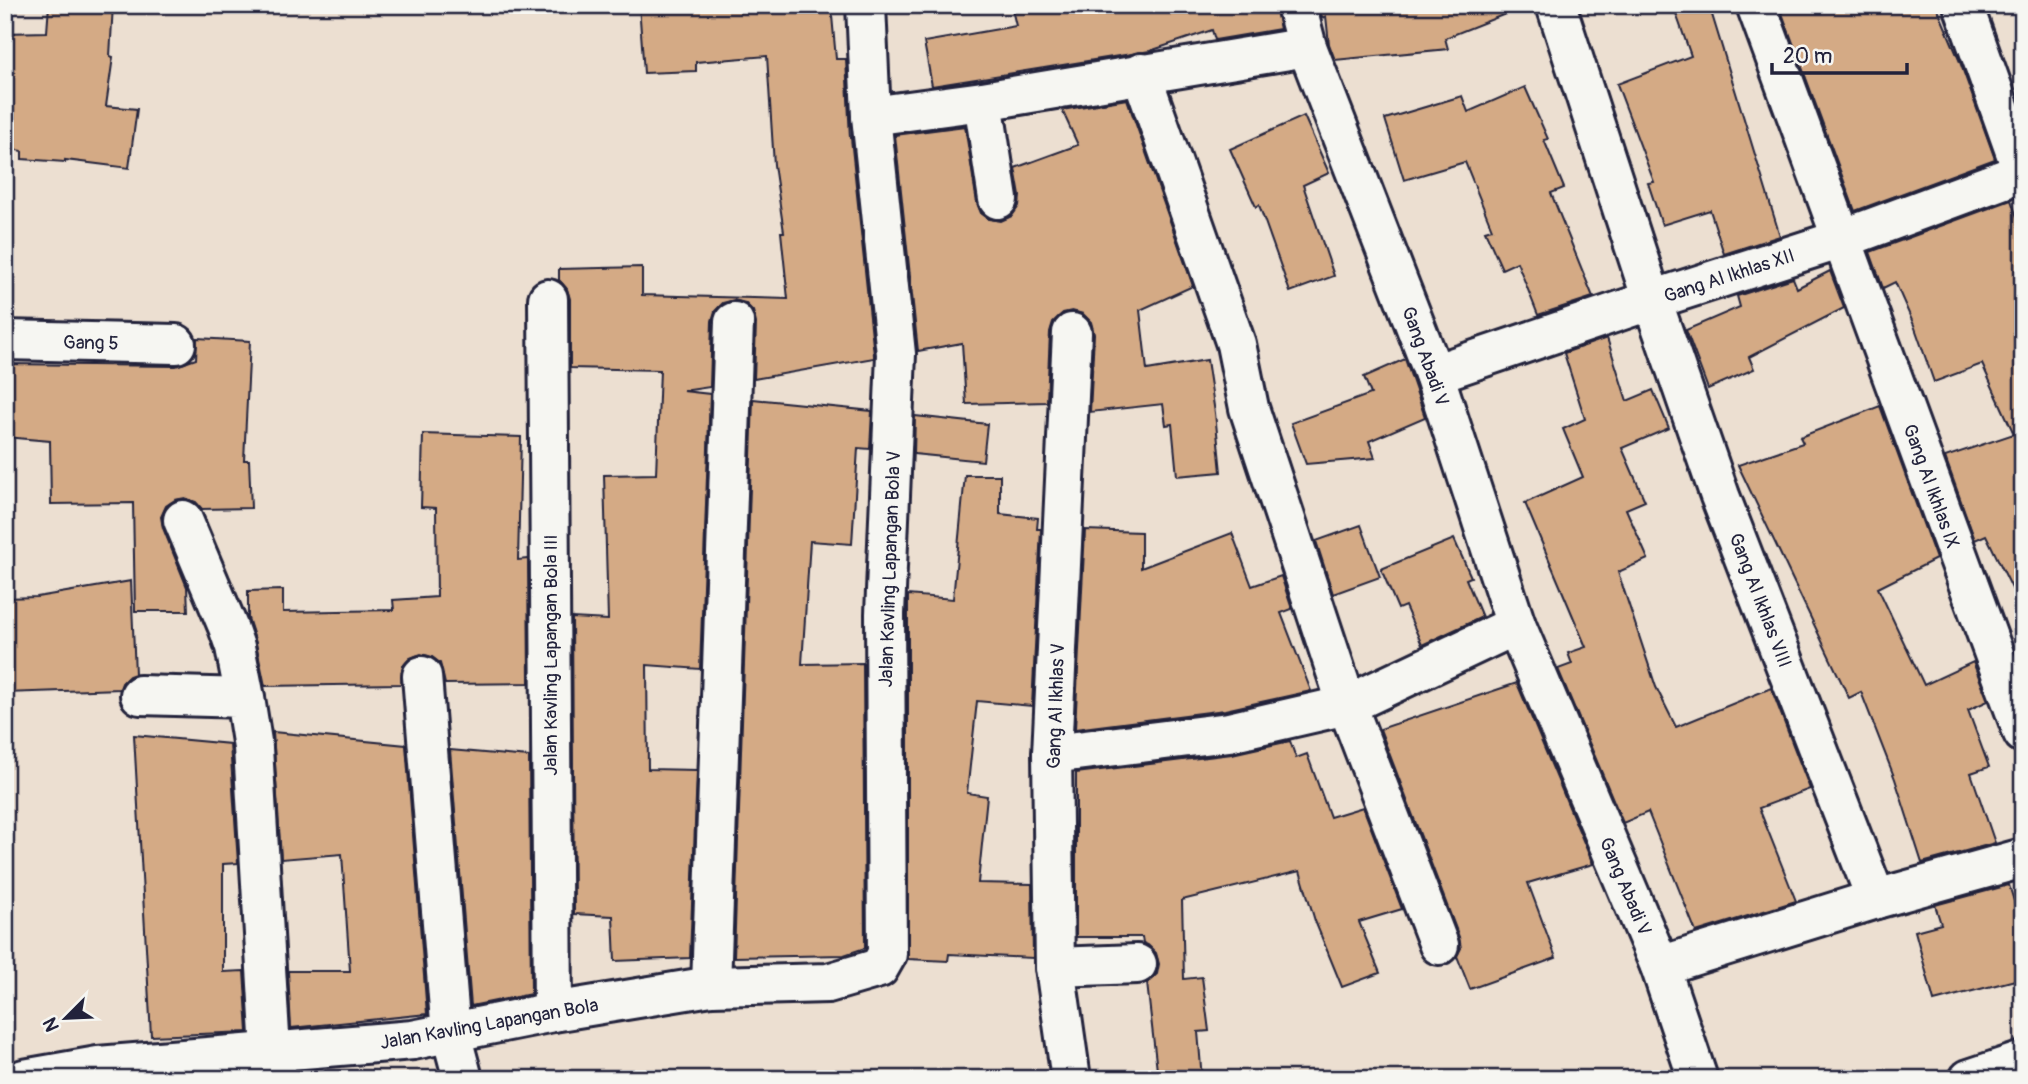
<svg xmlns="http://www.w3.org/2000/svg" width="2028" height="1084" viewBox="0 0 2028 1084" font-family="Pangolin,sans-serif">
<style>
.building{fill:#d4aa85;stroke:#22223b;stroke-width:2}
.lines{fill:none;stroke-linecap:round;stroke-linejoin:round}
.minor-casing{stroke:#22223b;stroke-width:44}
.minor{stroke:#f6f6f2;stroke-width:38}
.labels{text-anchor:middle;stroke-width:5;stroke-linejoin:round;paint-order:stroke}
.street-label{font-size:19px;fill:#22223b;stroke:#f6f6f2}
</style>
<rect width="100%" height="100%" fill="#ecdfd1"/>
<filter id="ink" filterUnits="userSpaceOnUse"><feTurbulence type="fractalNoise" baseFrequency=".0143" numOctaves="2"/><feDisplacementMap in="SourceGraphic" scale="14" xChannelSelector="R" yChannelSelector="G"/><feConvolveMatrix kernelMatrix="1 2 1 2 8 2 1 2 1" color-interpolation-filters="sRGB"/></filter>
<g filter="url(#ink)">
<g class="building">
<polygon points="49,5 113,5 110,56 113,57 106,106 137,109 129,168 65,160 65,162 22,159 22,151 5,148 5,33 47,32"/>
<polygon points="639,5 831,5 836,59 846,59 850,138 851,138 874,355 874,358 754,379 756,323 753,311 745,303 734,300 723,303 715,311 712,321 710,387 683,391 710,394 700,669 647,665 648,769 697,770 690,958 615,961 613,916 574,914 572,618 608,620 604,475 656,474 660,370 570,368 570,299 567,289 559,280 559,269 642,267 642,295 788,299 781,232 784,232 774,165 767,56 696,62 696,71 644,73"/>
<polygon points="1011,5 1275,5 1280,29 1215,40 1212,30 1150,51 932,86 924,42 1016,26"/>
<polygon points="1319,5 1337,5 1338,10 1379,5 1523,7 1445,38 1448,49 1335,60 1329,44 1326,16 1322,18"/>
<polygon points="1673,5 1709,5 1780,236 1724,254 1710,210 1662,225 1648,183 1654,182 1617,84 1691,56"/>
<polygon points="1779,5 1936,5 1960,62 1995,159 1855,211"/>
<polygon points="1525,87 1548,139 1544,140 1564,188 1551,193 1593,297 1538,315 1517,262 1502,269 1485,231 1492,229 1465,162 1404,180 1385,119 1462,96 1468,112"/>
<polygon points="1127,99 1193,286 1140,310 1147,370 1207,360 1215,413 1221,472 1177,476 1172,424 1166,425 1163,404 1090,412 1094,334 1091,322 1083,314 1072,311 1063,313 1053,322 1050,332 1047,402 966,404 962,343 918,351 895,135 965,126 977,203 981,213 989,219 1001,221 1012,216 1019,206 1020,196 1015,168 1078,145 1062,110"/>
<polygon points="1304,116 1329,173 1303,185 1334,276 1290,292 1259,205 1256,207 1230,149"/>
<polygon points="2011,200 2023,234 2023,611 1986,535 1975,540 1945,457 2014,434 1982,364 1934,382 1914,325 1895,282 1883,288 1870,252"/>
<polygon points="1830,271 1844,308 1749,357 1754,369 1708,389 1686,330 1740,307 1737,296 1793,278 1797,288"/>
<polygon points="197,338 250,341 244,460 249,460 251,508 202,509 196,502 185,498 175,500 166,506 161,517 163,528 187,587 188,611 135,611 133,503 51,504 50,441 5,437 5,364 176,366 196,359"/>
<polygon points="1607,338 1627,401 1653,390 1669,428 1622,448 1645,501 1626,509 1648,559 1618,572 1656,687 1676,727 1771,688 1810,789 1759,808 1796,901 1696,932 1648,812 1623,823 1558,669 1572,664 1568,653 1586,647 1525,503 1583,477 1563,429 1585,419 1564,353"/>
<polygon points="1405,359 1425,417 1369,441 1375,458 1306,464 1291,423 1371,394 1364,377"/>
<polygon points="753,399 872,411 870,449 858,448 852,544 810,541 802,664 863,663 865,948 844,955 734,957"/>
<polygon points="1880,406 1936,559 1878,588 1924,685 1973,662 1988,701 1968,710 1989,767 1971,773 1995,843 1922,863 1895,779 1861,692 1849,698 1738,465 1803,443 1800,437"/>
<polygon points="915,416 987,424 983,461 914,454"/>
<polygon points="423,434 521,437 518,560 528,559 529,683 445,684 440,663 432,657 421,654 410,658 403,666 401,684 265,686 256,643 248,618 248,591 283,590 283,612 394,610 393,600 437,597 436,508 421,507"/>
<polygon points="965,475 1000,475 1000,514 1038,518 1037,529 1041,529 1032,706 977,701 967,793 987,796 978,883 1032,884 1033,958 949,954 948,961 908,959 908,595 953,599"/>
<polygon points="1361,525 1380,577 1333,594 1316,541"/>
<polygon points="1085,530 1141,532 1141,568 1232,533 1252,586 1281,576 1292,609 1281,613 1311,691 1225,710 1075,729"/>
<polygon points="1454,539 1471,577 1466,579 1482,617 1422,645 1405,606 1398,609 1381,569"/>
<polygon points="131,581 135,674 129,676 122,683 120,689 5,693 5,598 37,597"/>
<polygon points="2023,639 2023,669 2013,643"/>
<polygon points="1517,683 1593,864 1528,883 1556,958 1470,989 1457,956 1461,948 1459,937 1380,729"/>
<polygon points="273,732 406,745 427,1014 291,1028 288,971 350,971 342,854 281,859"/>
<polygon points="134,735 230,744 238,863 223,864 223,972 244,971 248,1032 151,1036"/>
<polygon points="1290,741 1296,758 1307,754 1330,817 1363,807 1402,909 1359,922 1380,973 1342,987 1315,921 1300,871 1182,900 1184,979 1202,977 1209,1031 1198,1032 1202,1079 1158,1079 1147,983 1157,974 1159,964 1156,953 1148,945 1143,943 1142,937 1076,937 1076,773 1232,754"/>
<polygon points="450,750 529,757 531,994 471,1006"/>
<polygon points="2009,885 2023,930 2023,978 1934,1001 1915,931 1941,924 1935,905"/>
</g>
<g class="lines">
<defs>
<g id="minor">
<polyline points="1296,5 1307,47 1434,374 1516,625 1660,966 1698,1079"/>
<polyline points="1556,5 1652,300 1720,496 1876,899"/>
<polyline points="1756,5 2023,733"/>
<polyline points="1963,5 2023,174"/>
<polyline points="1141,73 1236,344 1249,408 1347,705 1439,945"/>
<polyline points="983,101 998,199"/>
<polyline points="871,116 983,101 1307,47"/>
<polyline points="548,299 553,1012"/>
<polyline points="5,340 176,344"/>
<polyline points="1434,374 1652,300 1842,239 2023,172"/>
<polyline points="183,520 228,627 235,647 245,698"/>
<polyline points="422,676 451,1034 463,1079"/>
<polyline points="140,695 245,698 253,748 271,1052 278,1079"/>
<polyline points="1052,754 1229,732 1347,705 1516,625"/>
<polyline points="1660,966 1876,899 2023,858"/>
<polyline points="1055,967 1137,964"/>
<polyline points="711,986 734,322"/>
<polyline points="24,1079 98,1066 413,1040 553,1012 711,986 828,983 879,968 887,954 885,614 896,354 871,116 866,5"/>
<polyline points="1071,1079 1055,967 1052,754 1072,333"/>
<polyline points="1969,1079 2023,1061"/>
</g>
</defs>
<use href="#minor" class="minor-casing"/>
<use href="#minor" class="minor"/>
</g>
</g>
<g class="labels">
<g class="street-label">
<text transform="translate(1729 275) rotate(-18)" y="7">Gang Al Ikhlas XII</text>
<text transform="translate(91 342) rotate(1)" y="7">Gang 5</text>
<text transform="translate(1426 356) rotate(70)" y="7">Gang Abadi V</text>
<text transform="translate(1932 486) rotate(70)" y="7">Gang Al Ikhlas IX</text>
<text transform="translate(889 569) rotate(-88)" y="7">Jalan Kavling Lapangan Bola V</text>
<text transform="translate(1761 600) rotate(69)" y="7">Gang Al Ikhlas VIII</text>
<text transform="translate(550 655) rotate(-90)" y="7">Jalan Kavling Lapangan Bola III</text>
<text transform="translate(1055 706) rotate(-88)" y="7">Gang Al Ikhlas V</text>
<text transform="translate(1626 886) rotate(67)" y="7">Gang Abadi V</text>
<text transform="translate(489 1023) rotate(-10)" y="7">Jalan Kavling Lapangan Bola</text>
</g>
</g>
<rect width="2028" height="1084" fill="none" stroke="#f6f6f2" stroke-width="28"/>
<rect x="14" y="14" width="2000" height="1056" fill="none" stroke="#22223b" stroke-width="2.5" filter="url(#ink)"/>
<g transform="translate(66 1018) rotate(246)" stroke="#f6f6f2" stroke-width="5" paint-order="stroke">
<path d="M0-5L12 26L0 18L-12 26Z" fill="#22223b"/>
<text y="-10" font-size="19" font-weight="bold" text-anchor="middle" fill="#22223b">N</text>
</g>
<path d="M1772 63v10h135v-10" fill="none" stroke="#22223b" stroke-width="3.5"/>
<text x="1783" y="63" font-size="21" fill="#22223b" stroke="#f6f6f2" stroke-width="5" paint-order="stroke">20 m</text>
</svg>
